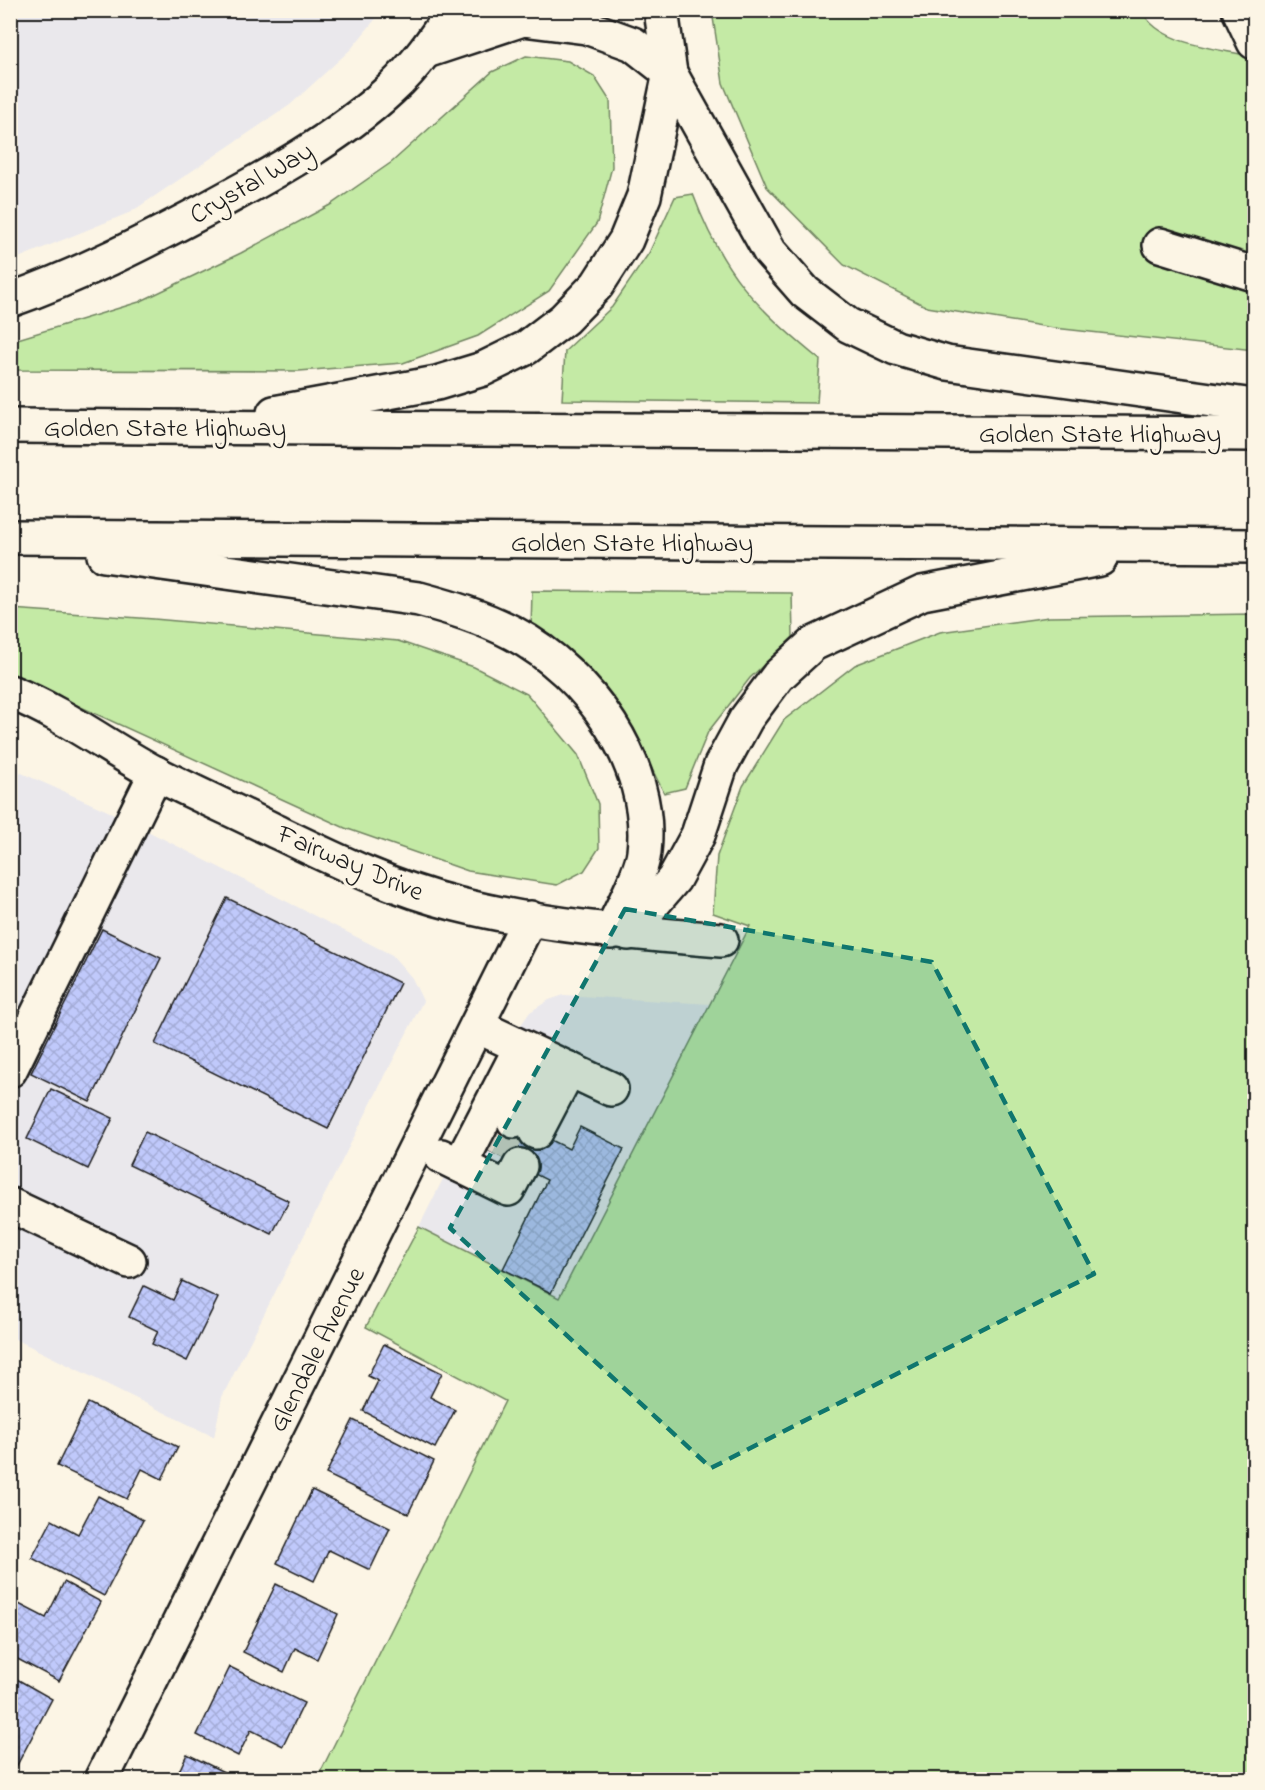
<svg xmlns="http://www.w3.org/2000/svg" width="1265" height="1790" viewBox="0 0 1265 1790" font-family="'Indie Flower',sans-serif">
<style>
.built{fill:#eae8ec}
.green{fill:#c4eaa5;stroke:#708360;stroke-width:1.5}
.building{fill:url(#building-cross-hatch);stroke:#1c1c1c;stroke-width:1.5}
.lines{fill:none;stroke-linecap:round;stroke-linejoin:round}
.minor-tunnel{stroke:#dad4c7;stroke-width:33;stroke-dasharray:33 16;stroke-linecap:butt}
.minor-casing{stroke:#1c1c1c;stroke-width:38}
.highway-casing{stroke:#1c1c1c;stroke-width:38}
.minor{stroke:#fcf5e5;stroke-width:33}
.highway{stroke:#fcf5e5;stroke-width:33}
.marked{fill:#0f766e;fill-opacity:0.2;stroke:#0f766e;stroke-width:4.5;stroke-dasharray:12 8;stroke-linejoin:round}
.labels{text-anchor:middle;stroke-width:6;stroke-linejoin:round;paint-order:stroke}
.street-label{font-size:27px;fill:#1c1c1c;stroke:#fcf5e5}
</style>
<defs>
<pattern id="building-cross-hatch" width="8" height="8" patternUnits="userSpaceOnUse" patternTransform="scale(1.5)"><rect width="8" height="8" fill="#c0c9fb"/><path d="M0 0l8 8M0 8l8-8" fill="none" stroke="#a4acd7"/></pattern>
</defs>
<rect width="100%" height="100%" fill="#fcf5e5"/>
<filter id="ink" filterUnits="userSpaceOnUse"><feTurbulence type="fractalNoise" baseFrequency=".0167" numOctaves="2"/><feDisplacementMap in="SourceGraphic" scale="12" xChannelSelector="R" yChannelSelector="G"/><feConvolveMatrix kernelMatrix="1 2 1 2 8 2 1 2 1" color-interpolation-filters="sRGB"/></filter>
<g filter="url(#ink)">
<g class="built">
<polygon points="11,10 382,10 382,11 351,49 290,105 131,212 11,261"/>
<polygon points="10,768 110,812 392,955 412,978 423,1001 222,1397 214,1437 11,1337"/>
<polygon points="564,995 710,1004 559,1298 419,1227 518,1029 530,1012 549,1000"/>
</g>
<g class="green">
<path d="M712,11H1142C1159,45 1216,48 1250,56L1254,53V350L1054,328L927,307L844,265L767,187L723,83Z"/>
<polygon points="526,56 568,61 594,76 610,101 612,167 597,223 549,291 478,336 403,363 299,371 11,370 11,341 139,302 241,253 330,205 392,162 492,72"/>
<path d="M693,194C722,273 756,308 820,360L817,403L562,400L565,351L612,307L649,253L675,197Z"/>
<polygon points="532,591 792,593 793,637 750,678 708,732 685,788 664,793 638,741 531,631"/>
<polygon points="11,609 154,619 398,641 474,667 527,694 578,755 598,804 599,848 584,871 557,885 468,871 345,828 11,675"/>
<polygon points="1254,614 1254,1779 317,1779 505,1401 366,1327 419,1227 559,1298 750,926 713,913 717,856 743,786 784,720 855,665 940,632 1049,617"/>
</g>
<g class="building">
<polygon points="227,898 400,983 328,1129 155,1044"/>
<polygon points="102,929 161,958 90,1102 31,1073"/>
<polygon points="51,1089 113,1118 88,1169 27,1139"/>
<polygon points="498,1113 569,1149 580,1127 624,1149 551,1293 503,1269 547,1180 481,1147"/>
<polygon points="145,1132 289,1201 272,1234 129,1165"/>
<polygon points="182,1281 218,1298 187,1361 152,1344 158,1331 129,1317 144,1286 173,1300"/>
<polygon points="384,1344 442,1373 430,1397 455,1410 435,1448 363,1411 378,1381 368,1376"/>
<polygon points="88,1403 178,1447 162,1479 142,1469 127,1499 57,1466"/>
<polygon points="353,1420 434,1461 408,1514 326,1474"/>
<polygon points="312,1490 390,1528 370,1570 329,1550 314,1581 277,1563"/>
<polygon points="98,1496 143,1520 104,1596 32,1558 52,1520 78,1534"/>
<polygon points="64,1582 101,1602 59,1681 10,1655 10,1615 17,1603 46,1618"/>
<polygon points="276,1584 338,1614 317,1659 295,1648 284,1672 243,1652"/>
<polygon points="230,1667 304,1703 283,1746 251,1730 238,1756 197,1735"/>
<polygon points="15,1678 52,1699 16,1767 10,1764 10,1687"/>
<polygon points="187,1754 240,1780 175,1780"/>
</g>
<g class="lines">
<polyline class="minor-tunnel" points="496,1155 514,1121"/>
<defs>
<g id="minor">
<polyline points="1239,10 1254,42"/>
<polyline points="1160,245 1254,274"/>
<path d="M10,300C78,276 141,244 205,210C270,175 337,139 391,89C416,66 435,38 454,10"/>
<path d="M10,692C63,713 107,747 157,774C194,793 233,810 271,829C331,858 391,888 456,904C543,926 632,933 721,940"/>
<polyline points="477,1026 611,1089"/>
<polyline points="10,1070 156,773"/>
<polyline points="514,1121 543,1057"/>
<polyline points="536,1132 569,1069"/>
<polyline points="441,1156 508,1189 520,1166"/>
<polyline points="460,1165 521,1047"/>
<polyline points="10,1205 129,1261"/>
<polyline points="101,1780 530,918"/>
</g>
<g id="highway">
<polyline points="426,51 523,19 586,27 633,44 670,73 770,252 805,292 848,325 896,348 947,363 1254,406"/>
<polyline points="274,413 437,383 483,369 526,348 564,319 597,285 626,240 644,196 670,73 661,10"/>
<polyline points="10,426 1254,434"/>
<polyline points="10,537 1254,546"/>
<path d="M104,555L419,599C452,608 482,617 513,633C588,673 654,764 644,852C642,873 620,911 611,932"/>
<polyline points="628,933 674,879 698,835 721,765 746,719 778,676 813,644 922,593 1100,559"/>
</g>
</defs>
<use href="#minor" class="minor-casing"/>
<use href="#highway" class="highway-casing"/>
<use href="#minor" class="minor"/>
<use href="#highway" class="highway"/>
</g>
</g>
<path class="marked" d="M625,909L932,962L1094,1274L711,1468L450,1228Z"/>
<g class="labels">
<g class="street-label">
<text transform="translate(251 182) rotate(-30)" y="9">Crystal Way</text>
<text x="165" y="436">Golden State Highway</text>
<text x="1100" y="442">Golden State Highway</text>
<text x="632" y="551">Golden State Highway</text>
<text transform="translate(351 862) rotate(23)" y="9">Fairway Drive</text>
<text transform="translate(316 1349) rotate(-63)" y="9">Glendale Avenue</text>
</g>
</g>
<rect width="1265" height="1790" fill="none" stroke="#fcf5e5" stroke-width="36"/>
<rect x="18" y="18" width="1229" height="1754" fill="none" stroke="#1c1c1c" stroke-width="2" filter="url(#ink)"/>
</svg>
